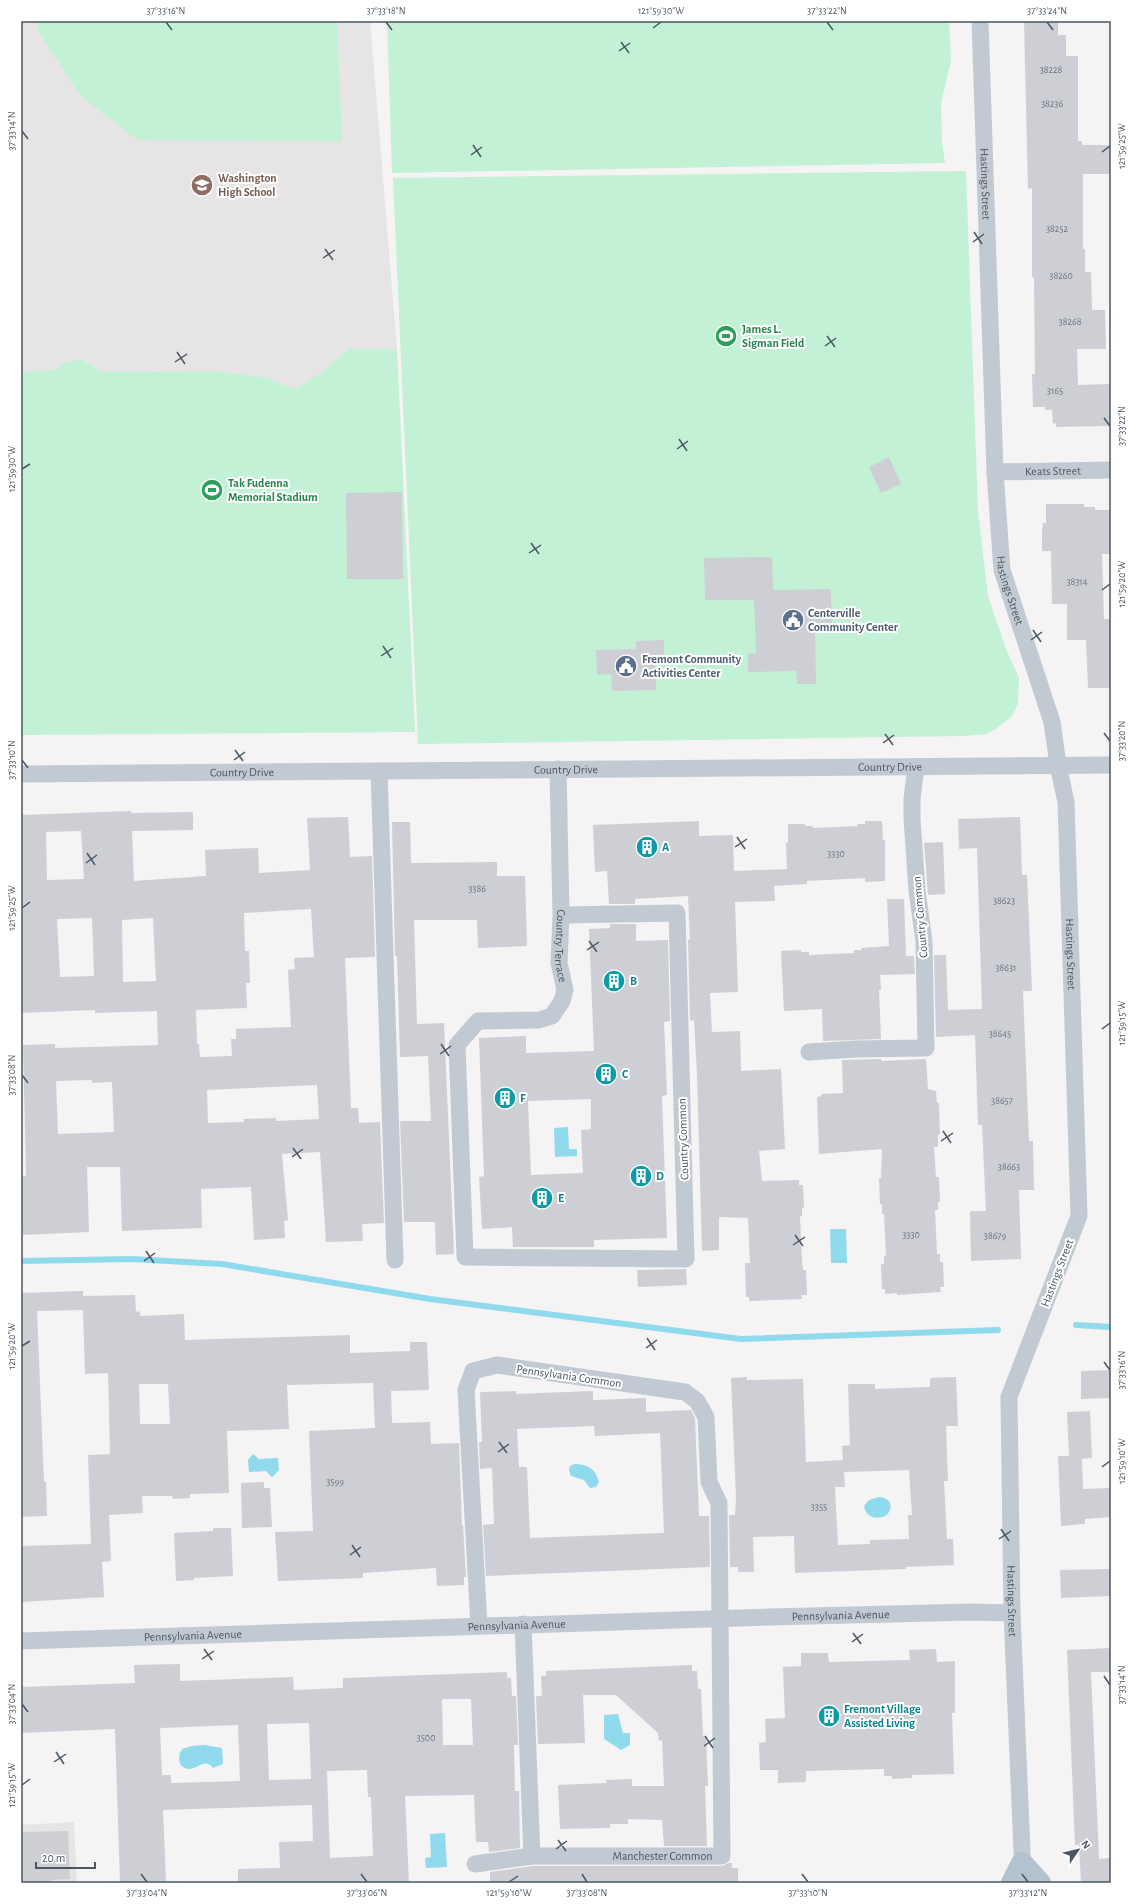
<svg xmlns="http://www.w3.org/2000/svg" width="1132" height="1904" font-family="'Alegreya Sans',sans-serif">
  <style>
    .education { fill: #e6e4e5 }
    .green { fill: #c3f1d5 }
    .water { fill: #90daee }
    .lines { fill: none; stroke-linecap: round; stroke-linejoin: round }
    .stream { stroke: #90daee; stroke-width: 6 }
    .building { fill: #cdcfd5; fill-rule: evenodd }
    .minor { stroke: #c1cad2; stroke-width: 17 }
    .primary { stroke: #b3c2d1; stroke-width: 22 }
    .ticks { fill: none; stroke: #4a5661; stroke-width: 1.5 }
    .labels { text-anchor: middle; stroke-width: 4; stroke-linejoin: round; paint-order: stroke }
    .number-label { font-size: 10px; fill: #6b747e }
    .education-label { font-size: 12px; font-weight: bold; fill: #785e54; stroke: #fff; text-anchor: start }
    .street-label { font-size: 12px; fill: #4a5661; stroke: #fff }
    .leisure-label { font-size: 12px; font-weight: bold; fill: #27864d; stroke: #fff; text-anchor: start }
    .service-label { font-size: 12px; font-weight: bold; fill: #4e5e75; stroke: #fff; text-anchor: start }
    .culture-label { font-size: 12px; font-weight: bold; fill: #0d838f; stroke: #fff; text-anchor: start }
    .neatline { fill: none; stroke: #4a5661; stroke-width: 1.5 }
    .ticks-label { font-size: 10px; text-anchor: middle; fill: #4a5661 }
  </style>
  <rect width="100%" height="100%" fill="#f5f3f3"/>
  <g class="education">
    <path d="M21 21H370L397 349H348L322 372 295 389 264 377 216 371 102 372 82 359 66 362 55 370 21 372Z"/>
    <path d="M74 1822 77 1883H21V1825Z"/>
  </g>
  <g class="green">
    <path d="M36 21H337L342 141 137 140 80 95 37 29Z"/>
    <path d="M387 21H949L951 60 941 104 942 143 945 163 392 173Z"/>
    <path d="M966 171 978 511 988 596 1006 649 1019 678 1018 704 1012 716 996 729 985 734 964 736 418 744 393 178Z"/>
    <path d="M348 349H397L415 732 21 735V372L54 370 66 362 82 359 102 372 216 371 264 377 295 389 322 372Z"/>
  </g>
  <g class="water">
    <path d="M568 1127 569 1149H577V1156L555 1157 554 1128Z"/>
    <path d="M830 1229H846L847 1263H831Z"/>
    <path d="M253 1454 259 1459 278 1458 279 1470 272 1477 266 1471 249 1472 248 1460Z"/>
    <path d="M575 1464C589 1465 595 1468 599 1482L596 1487 590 1488 584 1480 571 1476 569 1470 570 1466Z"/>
    <path d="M879 1497C891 1497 895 1509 885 1516 875 1520 866 1517 864 1506L869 1500Z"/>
    <path d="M618 1714 623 1733H630V1745L621 1750 604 1739V1715Z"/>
    <path d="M204 1745 222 1748 223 1764 213 1768C205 1758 199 1768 190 1769 178 1769 177 1757 182 1749L192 1746Z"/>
    <path d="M445 1833 447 1867 426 1868 425 1858 431 1857 430 1834Z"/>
  </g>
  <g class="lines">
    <g class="stream">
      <path d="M21 1261 131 1259 222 1264 430 1299 741 1339 998 1330"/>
      <path d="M1076 1325 1111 1327"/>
    </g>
  </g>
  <g class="building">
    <path d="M1024 21H1058V35H1066V56H1078V141H1082V145H1111V174H1083V249H1085V272H1091L1092 310H1105L1106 349H1077L1078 385 1111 384V426L1056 427V423L1053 424 1052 410H1045V407H1033L1032 374H1035L1034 277 1032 278V188L1028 189Z"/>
    <path d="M889 457 901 484 881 493 869 467Z"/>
    <path d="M402 492 403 579H347L346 493Z"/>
    <path d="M1046 504H1084V507H1095V510H1111V554H1102L1104 619H1111V688H1088L1086 640H1067V604H1052L1051 551H1042V531L1043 523H1046Z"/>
    <path d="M772 557 773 590 831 589 832 625H815L816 684H797L796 671 748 672V653H756L754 600H705L704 558Z"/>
    <path d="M664 640V656L655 657 656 690 612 691 611 674 597 675 596 650 636 649V641Z"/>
    <path d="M131 811V813L193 812V830L132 831 134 881 206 876 205 850 258 848 259 873 310 870 307 818 348 817 350 857 372 856 375 957 345 958 351 1108H358L359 1123 380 1122 384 1223 362 1224 363 1241 326 1242 320 1152 282 1154 288 1220 284 1221 285 1238 254 1240 251 1187 201 1189 202 1228 122 1231 120 1167H87L89 1232 23 1235 21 1176H26L23 1045 55 1044V1048L158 1045 157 1011 95 1013V1010L21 1013V815ZM81 831 84 879 47 880 46 832ZM311 909 314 957 294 958 295 969 288 970 291 1027 236 1029V1039H231L232 1056 200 1057 199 1044H197L196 1010 247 1008 246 983H250L249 951H245L244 913ZM92 918 94 976 60 977 57 919ZM153 918 156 981 123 982 122 920ZM92 1080V1083L112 1082 114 1132 58 1134 56 1081ZM317 1085 319 1119 276 1121V1118L243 1119 244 1122 208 1123 207 1090Z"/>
    <path d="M1020 817 1022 875H1027L1032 991H1023L1029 1141H1033L1034 1190H1019L1021 1259 971 1261 970 1211H986L982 1125H978L975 1035 936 1037 934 955H946L948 1010 982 1009 977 848 959 849 958 819Z"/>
    <path d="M699 821V836L733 835 734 871 787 869 786 843H788V824H805V826H813L812 828 858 826 857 824H865V821H882L883 840H885V881L865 882V878L807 881V884L774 886 775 901 735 902 738 992 710 993 712 1032 740 1031 741 1071 781 1069 785 1149 759 1151 762 1181 799 1180V1185H803L804 1208H802V1216H800L802 1261 803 1270H806L807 1295H801L802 1299 749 1301V1297H746L745 1263H750L748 1218 719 1217V1250L702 1251 697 1074 694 1020 690 1021 688 940 690 939 688 896 635 899V904H609L607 871 595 872 593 825Z"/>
    <path d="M392 822H410L411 863 497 862V876H525L527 946 478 948 477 920H414L417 1024 444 1023 454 1254 436 1255 435 1222H404L400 1121H431L428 1056 400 1057 397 956H395Z"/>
    <path d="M943 842 945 894 928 895 924 843Z"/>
    <path d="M887 899H904L906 956H914L915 974 880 975 881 990H879L881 1039 823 1041 822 1009 784 1011 781 951 801 950V952H809V955L854 953V950H862L861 948 889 946Z"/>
    <path d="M610 924H636V941L668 940 670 1021 664 1022 667 1095 662 1096 667 1238 594 1240V1247H513L512 1227 482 1229 479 1177 484 1176 479 1038 526 1036V1053L594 1051 589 929 610 928ZM591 1099V1129L581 1130 583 1173 531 1175 528 1101Z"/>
    <path d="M881 1059 882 1061 926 1059 928 1089 936 1091 937 1103H939L940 1134 938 1135V1147H934L936 1177H939L940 1202H938V1210H935L937 1254H940V1262H943L944 1287H940L941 1292 897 1295V1293L885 1294V1289H882L881 1264H884V1256H886L884 1214H882V1204H880L879 1179 881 1178 882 1149 819 1154 817 1097 822 1096 821 1094 843 1093 842 1060Z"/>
    <path d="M686 1269 687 1285 638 1287 637 1270Z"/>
    <path d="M83 1291V1296L135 1295 136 1312 140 1311V1316L184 1314 185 1340 350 1335V1353L410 1351V1342H427L429 1390 391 1391 392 1423 430 1422 431 1444 459 1443 462 1526 463 1525 466 1577H464V1585L437 1586 436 1568 363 1573V1578L278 1581 275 1532 313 1531 309 1431 375 1428 373 1383 287 1385 289 1429 227 1431 229 1493 190 1494V1498L173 1499 172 1496H142L143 1513 109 1515 111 1561 102 1562 104 1597 22 1602 21 1546 91 1544 88 1455 110 1454 108 1373 85 1374 83 1310 37 1311 44 1482H46L47 1516 21 1517V1293ZM139 1384H168L170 1424H140Z"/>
    <path d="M1111 1370V1398L1081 1399V1371Z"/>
    <path d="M747 1377V1380L803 1379 806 1462 843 1460 842 1446 850 1445 848 1384H875V1389L930 1387V1378L956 1377 958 1426H946L948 1481H944L947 1539H953L954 1565 906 1567V1569L795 1573 794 1536 753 1537 754 1572H738V1567H730L729 1515H735L736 1499 731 1378ZM909 1470 912 1515H908L909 1539 870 1540V1544L838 1545 835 1487H845L844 1472Z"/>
    <path d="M516 1391V1394L593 1391V1400L646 1398V1412L691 1410 695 1418 699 1516H709L710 1567 486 1576 483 1525 494 1524 492 1468 480 1469 479 1442H482L480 1392ZM594 1426 595 1436 660 1433 664 1533 530 1538 527 1467H519L517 1429Z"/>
    <path d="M1090 1411 1092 1458 1082 1459 1083 1489 1111 1488V1517L1085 1519V1524L1061 1526 1058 1456H1069L1067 1412Z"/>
    <path d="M264 1482V1488H270L272 1527 242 1528 241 1483Z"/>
    <path d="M213 1528H231L233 1576 194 1578V1580L176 1581 174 1533 213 1531Z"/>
    <path d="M1111 1569V1596L1061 1598 1060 1570Z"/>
    <path d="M1111 1648V1672H1091L1099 1859 1111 1858V1882L1081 1883 1079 1845H1075L1067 1650Z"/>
    <path d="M936 1649 937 1662 955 1661V1713H952L954 1774 912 1775V1778L892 1779V1776H884V1769L806 1771V1782L778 1783V1770H760L759 1743 766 1742 765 1719 785 1718 783 1667 801 1666V1653H828L829 1662 910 1660 909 1650Z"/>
    <path d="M180 1664V1681L293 1677 294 1690 343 1688V1678L507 1672V1678H511L512 1696H516L518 1745H514L515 1791H519L520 1848 489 1852 488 1842H476L474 1795 405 1796 409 1883H238V1869L280 1868 279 1842 313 1841 312 1805 163 1810 166 1881 120 1882 115 1729 21 1733V1687L135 1683 134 1665ZM442 1699H471L473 1745H443ZM309 1723 311 1779 269 1780 267 1724ZM238 1725 240 1781 171 1783V1775H162L160 1728ZM367 1770 368 1797H371L373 1856 330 1858 327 1771Z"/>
    <path d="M692 1665V1671H697L698 1689H701L703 1736H706L708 1786H705L707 1846H664L662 1820 628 1819V1824H610V1828L560 1829 558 1785 607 1783 606 1780 632 1779V1786H664L662 1740 659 1741 658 1733 616 1695H583L585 1743 538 1744 536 1696H542L541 1676H546V1671Z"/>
    <path d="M68 1831 70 1879 51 1880 52 1883H21V1832Z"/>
    <path d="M729 1863H732V1868H738V1883H490V1872L533 1866H722Z"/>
  </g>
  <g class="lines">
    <g class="minor">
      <path id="s1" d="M980 21 995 472 1002 570 1052 722 1058 765 1066 802 1079 1216 1009 1397 1012 1613 1023 1875"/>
      <path id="s2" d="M995 472 1111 470"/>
      <path id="s3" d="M558 769 561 915 559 963 565 990 562 1001 552 1016 539 1020 478 1021 457 1045 465 1257 686 1259 677 913 561 915"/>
      <path d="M379 771 395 1260"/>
      <path id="s4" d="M21 774 1111 765"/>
      <path d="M809 1052 856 1049 926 1048 924 942 917 890 912 819V799L916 767"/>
      <path d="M523 1624 532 1856"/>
      <path id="s5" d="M21 1641 770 1617 971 1612 1012 1613"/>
      <path id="s6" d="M475 1864 532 1856H722L719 1503 709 1482 706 1417 697 1401 685 1392 497 1365 473 1371 466 1390 479 1626"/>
    </g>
    <path class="primary" d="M1012 1883 1022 1863 1040 1883"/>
  </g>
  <path class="ticks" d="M166 22 172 30M386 22 392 30M827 22 833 30M1047 22 1053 30M653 28 661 22M621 42 629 53M619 51 630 43M22 131 28 139M473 145 481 157M1102 152 1110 146M471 155 482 147M974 232 982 244M973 242 984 234M325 249 333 260M323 258 335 250M827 336 835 347M825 346 836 338M177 352 185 364M175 362 187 354M1104 418 1110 426M679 439 687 451M677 449 688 441M22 469 30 464M531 543 539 554M529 553 541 545M1102 590 1110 584M1033 630 1041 642M1031 640 1042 632M383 646 391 658M381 656 393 648M1104 733 1110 741M885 734 893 745M883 743 894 735M235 750 243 761M22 760 28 768M234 760 245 752M737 837 745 849M735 847 747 839M87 853 95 865M86 863 97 855M22 908 30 902M589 941 597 952M587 950 599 942M1102 1029 1110 1023M441 1044 449 1056M440 1054 451 1046M22 1075 28 1083M943 1131 951 1143M941 1141 953 1133M293 1148 301 1159M292 1157 303 1149M795 1235 803 1246M793 1245 805 1237M146 1251 154 1263M144 1261 155 1253M647 1338 655 1350M22 1346 30 1341M646 1348 657 1340M1104 1362 1110 1370M499 1442 507 1453M498 1452 509 1444M1102 1467 1110 1461M1001 1529 1009 1541M999 1539 1011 1531M352 1545 360 1557M350 1555 361 1547M853 1633 861 1644M852 1642 863 1634M204 1649 212 1660M202 1659 214 1651M1104 1676 1110 1685M22 1704 28 1712M705 1736 713 1748M704 1746 715 1738M56 1752 64 1764M54 1762 66 1754M22 1785 30 1779M558 1840 566 1851M556 1849 567 1841M141 1874 147 1882M361 1874 367 1882M582 1874 587 1882M802 1874 808 1882M1022 1874 1028 1882M509 1882 518 1876"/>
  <defs>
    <g id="school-disc" transform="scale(1.15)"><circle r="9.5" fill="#8d6e63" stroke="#fff"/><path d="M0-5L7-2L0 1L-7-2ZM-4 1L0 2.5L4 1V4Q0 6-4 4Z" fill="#fff"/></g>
    <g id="stadium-disc" transform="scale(1.15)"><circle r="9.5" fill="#2e9e5b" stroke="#fff"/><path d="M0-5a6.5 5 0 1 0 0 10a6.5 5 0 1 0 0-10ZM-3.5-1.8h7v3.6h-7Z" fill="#fff"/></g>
    <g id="civic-disc" transform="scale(1.15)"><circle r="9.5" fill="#5c6f8a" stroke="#fff"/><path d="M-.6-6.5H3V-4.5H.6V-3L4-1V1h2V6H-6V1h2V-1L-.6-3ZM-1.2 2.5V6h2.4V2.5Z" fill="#fff"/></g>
    <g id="building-disc" transform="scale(1.15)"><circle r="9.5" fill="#0f9aa8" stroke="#fff"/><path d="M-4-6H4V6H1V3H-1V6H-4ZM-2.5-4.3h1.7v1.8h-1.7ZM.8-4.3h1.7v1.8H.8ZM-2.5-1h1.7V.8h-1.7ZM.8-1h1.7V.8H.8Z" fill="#fff"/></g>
  </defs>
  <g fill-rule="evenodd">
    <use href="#school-disc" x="202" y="185"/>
    <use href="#stadium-disc" x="726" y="336"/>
    <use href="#stadium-disc" x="212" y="490"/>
    <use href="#civic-disc" x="793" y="620"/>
    <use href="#civic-disc" x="626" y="666"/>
    <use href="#building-disc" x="647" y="847"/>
    <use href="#building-disc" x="614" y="981"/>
    <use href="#building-disc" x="606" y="1074"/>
    <use href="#building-disc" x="505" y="1098"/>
    <use href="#building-disc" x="641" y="1176"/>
    <use href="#building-disc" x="542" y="1198"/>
    <use href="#building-disc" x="829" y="1716"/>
  </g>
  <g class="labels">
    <g class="number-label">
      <text x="1051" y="73">38228</text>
      <text x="1052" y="107">38236</text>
      <text x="1057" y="232">38252</text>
      <text x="1061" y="279">38260</text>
      <text x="1070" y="325">38268</text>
      <text x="1055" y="394">3165</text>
      <text x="1077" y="585">38314</text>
      <text x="836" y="857">3330</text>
      <text x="477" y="892">3386</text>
      <text x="1004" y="904">38623</text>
      <text x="1006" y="971">38631</text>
      <text x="1000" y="1037">38645</text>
      <text x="1002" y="1104">38657</text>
      <text x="1009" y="1170">38663</text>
      <text x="911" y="1238">3330</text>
      <text x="995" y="1239">38679</text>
      <text x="335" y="1485">3599</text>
      <text x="819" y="1510">3355</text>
      <text x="426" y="1741">3500</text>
    </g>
    <g class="education-label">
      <text x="218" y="182">Washington<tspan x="218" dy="14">High School</tspan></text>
    </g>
    <g class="street-label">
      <text dy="4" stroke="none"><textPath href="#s1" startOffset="163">Hastings Street</textPath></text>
      <text dy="4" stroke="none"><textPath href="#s2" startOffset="58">Keats Street</textPath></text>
      <text dy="4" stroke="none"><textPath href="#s1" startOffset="571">Hastings Street</textPath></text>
      <text dy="4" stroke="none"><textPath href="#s4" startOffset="869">Country Drive</textPath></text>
      <text dy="4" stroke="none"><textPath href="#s4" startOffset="545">Country Drive</textPath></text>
      <text dy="4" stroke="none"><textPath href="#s4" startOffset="221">Country Drive</textPath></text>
      <text transform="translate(920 917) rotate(-95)" y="4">Country Common</text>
      <text dy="4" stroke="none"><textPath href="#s3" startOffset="177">Country Terrace</textPath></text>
      <text dy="4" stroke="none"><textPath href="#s1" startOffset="943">Hastings Street</textPath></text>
      <text transform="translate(683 1139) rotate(-92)" y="4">Country Common</text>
      <text transform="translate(1057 1273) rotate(-69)" y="4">Hastings Street</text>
      <text transform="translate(569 1376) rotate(8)" y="4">Pennsylvania Common</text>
      <text dy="4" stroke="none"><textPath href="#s1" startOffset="1603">Hastings Street</textPath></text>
      <text dy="4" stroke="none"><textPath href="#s5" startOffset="820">Pennsylvania Avenue</textPath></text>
      <text dy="4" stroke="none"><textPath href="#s5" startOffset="496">Pennsylvania Avenue</textPath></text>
      <text dy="4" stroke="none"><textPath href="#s5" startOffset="172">Pennsylvania Avenue</textPath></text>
      <text dy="4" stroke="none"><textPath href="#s6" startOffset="188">Manchester Common</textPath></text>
    </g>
    <g class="leisure-label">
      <text x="742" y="333">James L.<tspan x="742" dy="14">Sigman Field</tspan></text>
      <text x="228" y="487">Tak Fudenna<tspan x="228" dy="14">Memorial Stadium</tspan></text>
    </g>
    <g class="service-label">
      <text x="808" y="617">Centerville<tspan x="808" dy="14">Community Center</tspan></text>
      <text x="642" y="663">Fremont Community<tspan x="642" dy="14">Activities Center</tspan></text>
    </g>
    <g class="culture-label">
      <text x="662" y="851">A</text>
      <text x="630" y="985">B</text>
      <text x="622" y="1078">C</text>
      <text x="520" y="1102">F</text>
      <text x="656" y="1180">D</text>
      <text x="558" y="1202">E</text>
      <text x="844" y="1713">Fremont Village<tspan x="844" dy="14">Assisted Living</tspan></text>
    </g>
  </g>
  <rect width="1132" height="1904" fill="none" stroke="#ffffff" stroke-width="44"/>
  <g transform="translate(1078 1850) rotate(55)" stroke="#ffffff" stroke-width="3" paint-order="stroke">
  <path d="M0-3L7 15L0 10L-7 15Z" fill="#4a5661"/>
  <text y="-6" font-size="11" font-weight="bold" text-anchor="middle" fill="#4a5661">N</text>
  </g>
  <path d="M36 1862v6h59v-6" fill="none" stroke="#4a5661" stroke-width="2"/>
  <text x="42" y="1862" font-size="12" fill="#4a5661" stroke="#ffffff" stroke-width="3" paint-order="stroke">20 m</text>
  <rect x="22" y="22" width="1088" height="1860" class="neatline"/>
  <g class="ticks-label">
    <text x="166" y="14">37°33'16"N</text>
    <text x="386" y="14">37°33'18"N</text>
    <text x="661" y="14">121°59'30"W</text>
    <text x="827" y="14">37°33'22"N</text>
    <text x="1047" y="14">37°33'24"N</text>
    <text transform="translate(11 131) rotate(-90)" y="4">37°33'14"N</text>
    <text transform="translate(1121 146) rotate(-90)" y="4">121°59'25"W</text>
    <text transform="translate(1121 426) rotate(-90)" y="4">37°33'22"N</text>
    <text transform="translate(11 469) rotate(-90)" y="4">121°59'30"W</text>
    <text transform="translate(1121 584) rotate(-90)" y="4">121°59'20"W</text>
    <text transform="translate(1121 741) rotate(-90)" y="4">37°33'20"N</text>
    <text transform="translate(11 760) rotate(-90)" y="4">37°33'10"N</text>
    <text transform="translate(11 908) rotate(-90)" y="4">121°59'25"W</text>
    <text transform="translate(1121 1023) rotate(-90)" y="4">121°59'15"W</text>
    <text transform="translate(11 1075) rotate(-90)" y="4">37°33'08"N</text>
    <text transform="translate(11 1346) rotate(-90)" y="4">121°59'20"W</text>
    <text transform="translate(1121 1370) rotate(-90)" y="4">37°33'16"N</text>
    <text transform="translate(1121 1461) rotate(-90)" y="4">121°59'10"W</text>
    <text transform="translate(1121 1685) rotate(-90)" y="4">37°33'14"N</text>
    <text transform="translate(11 1704) rotate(-90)" y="4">37°33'04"N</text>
    <text transform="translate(11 1785) rotate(-90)" y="4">121°59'15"W</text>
    <text x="147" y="1896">37°33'04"N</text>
    <text x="367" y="1896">37°33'06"N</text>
    <text x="509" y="1896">121°59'10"W</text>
    <text x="587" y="1896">37°33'08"N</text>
    <text x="808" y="1896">37°33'10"N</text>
    <text x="1028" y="1896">37°33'12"N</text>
  </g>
</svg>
